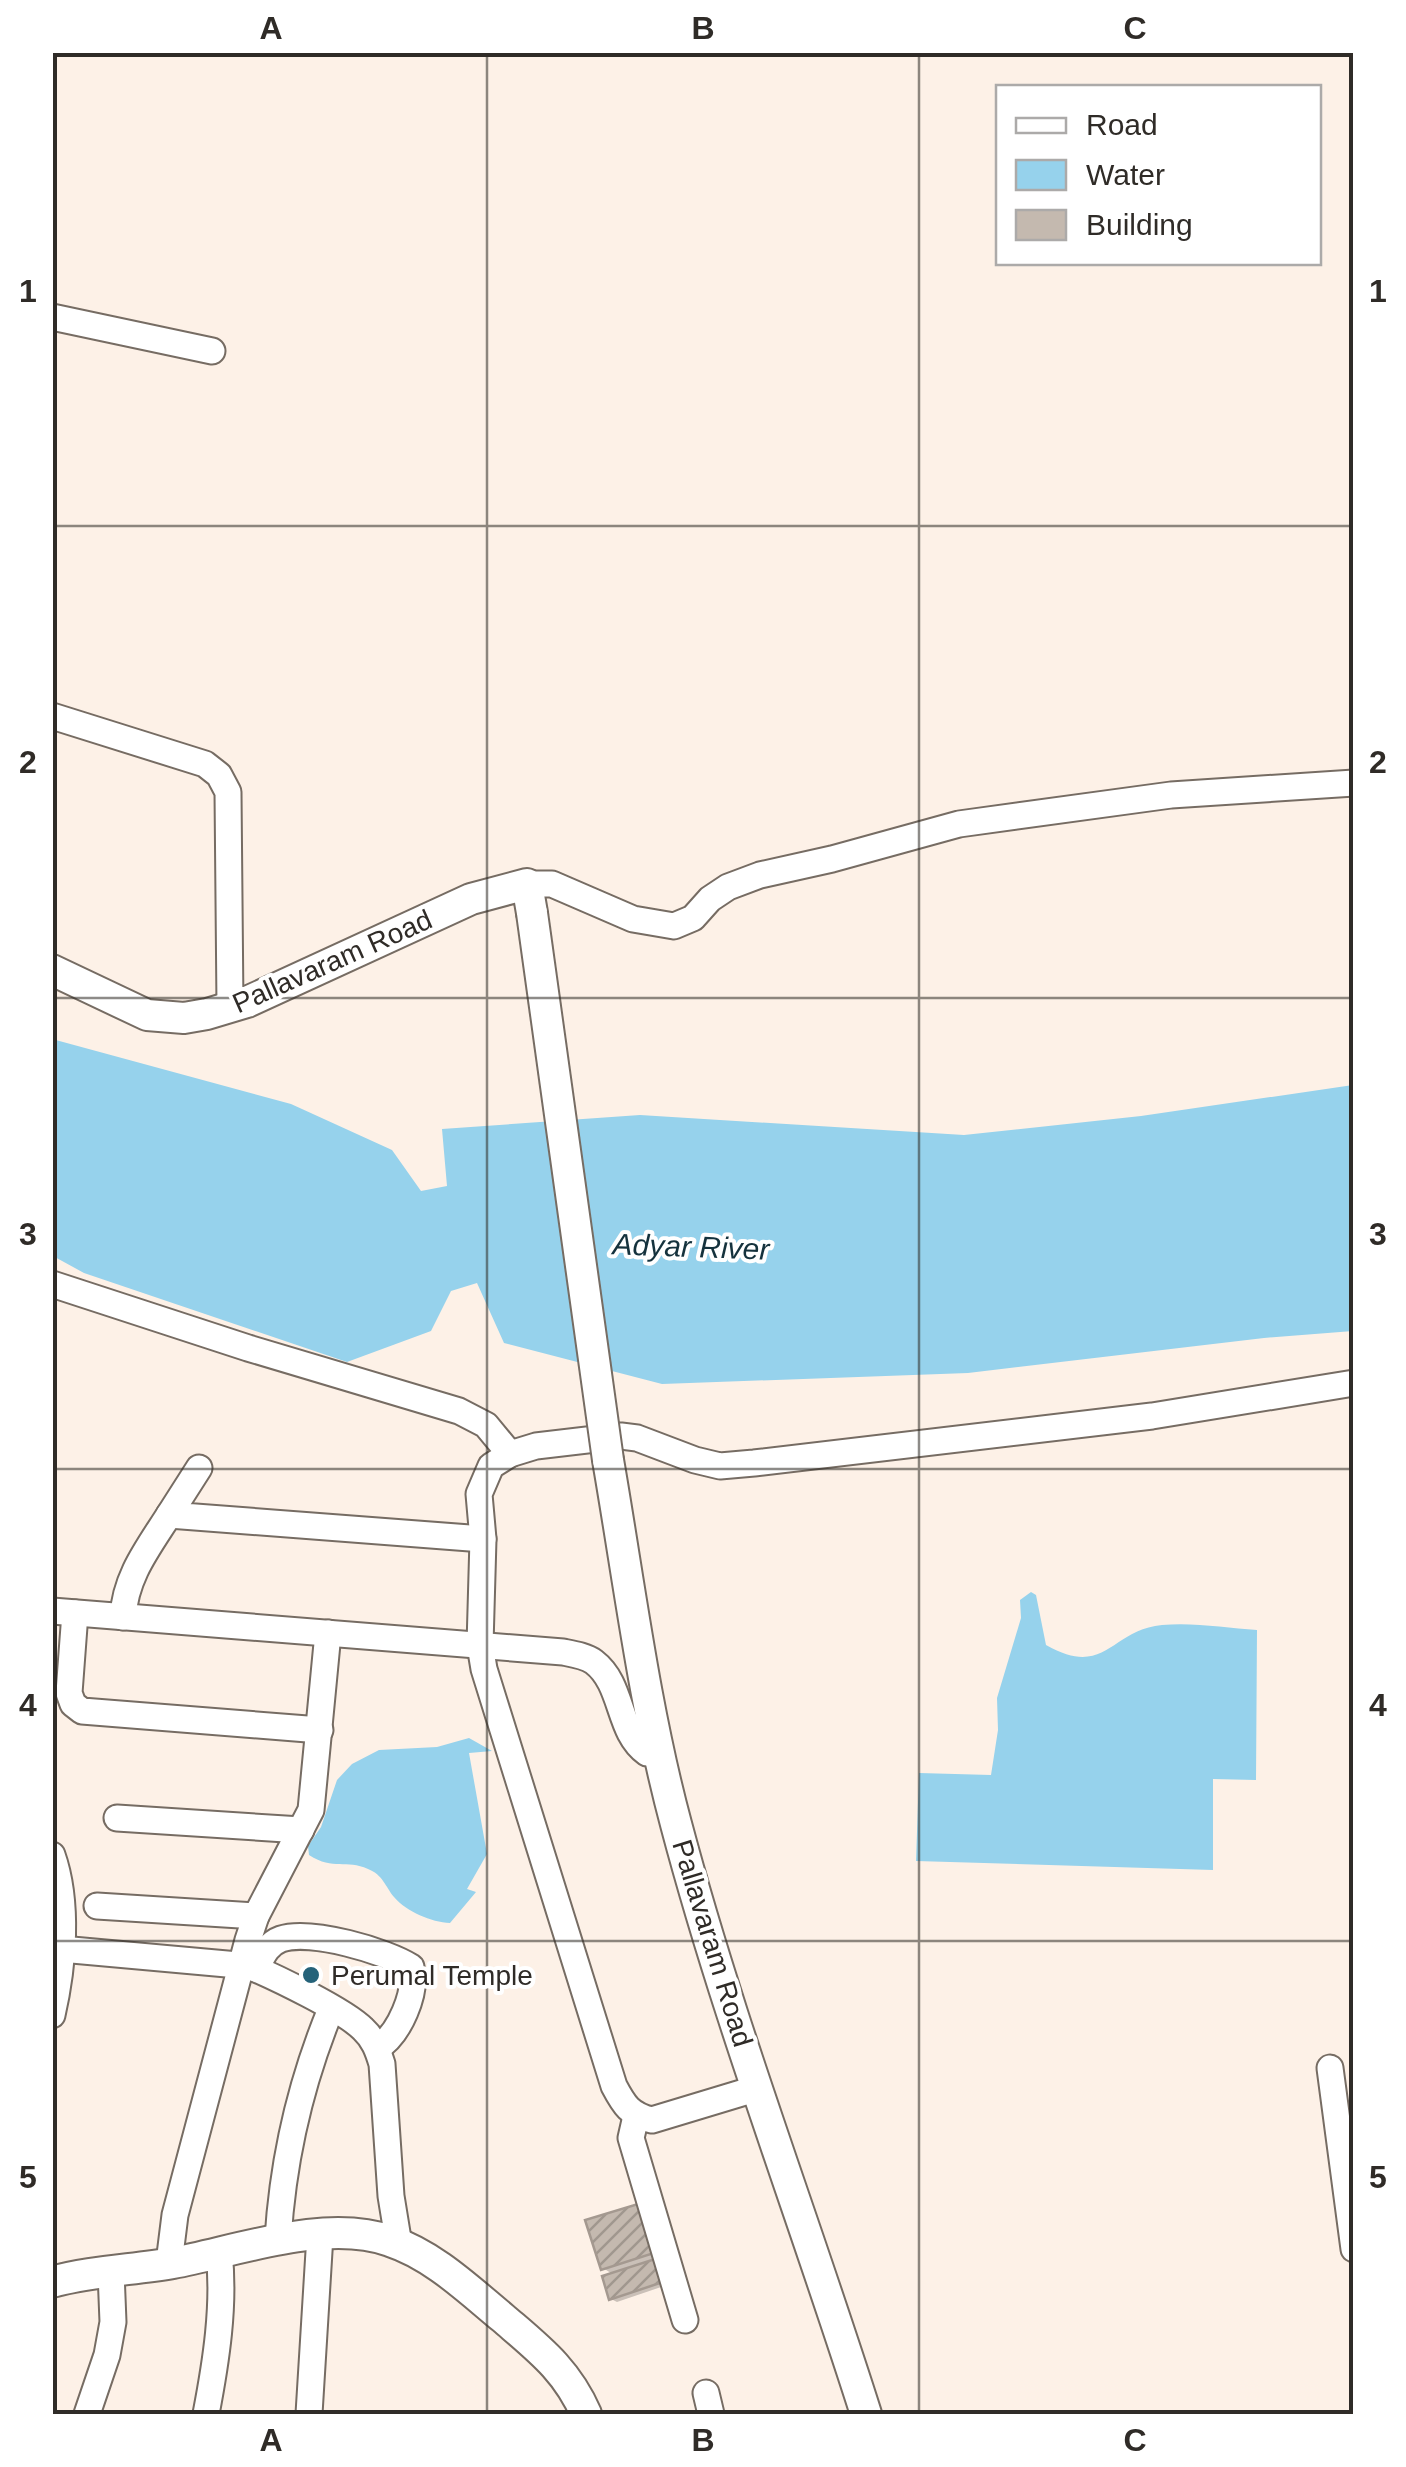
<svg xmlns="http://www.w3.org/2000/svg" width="1406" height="2467" font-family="Arial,sans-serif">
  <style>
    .water { fill: #96d2ec }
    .shadow { fill: #0003 }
    .building { fill: url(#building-hatch); stroke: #a49990; stroke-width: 2.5 }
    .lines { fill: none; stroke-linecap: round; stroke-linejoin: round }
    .minor-casing { stroke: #766c63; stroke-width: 29 }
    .tertiary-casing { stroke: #766c63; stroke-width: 34 }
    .minor { stroke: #fff; stroke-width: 25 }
    .tertiary { stroke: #fff; stroke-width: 30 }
    .tertiary-bridge-casing { stroke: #766c63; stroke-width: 34; stroke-linecap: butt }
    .tertiary-bridge { stroke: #fff; stroke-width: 30 }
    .grid { fill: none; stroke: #2f2b27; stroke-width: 2.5; stroke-opacity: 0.55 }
    .poi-dot { fill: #256279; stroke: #fff; stroke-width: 4 }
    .labels { text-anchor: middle; stroke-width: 8; stroke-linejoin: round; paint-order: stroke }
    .street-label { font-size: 28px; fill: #2f2b27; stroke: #fff }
    .poi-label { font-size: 28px; fill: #2f2b27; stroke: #fff; text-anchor: start }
    .water-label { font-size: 30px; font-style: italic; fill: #15323d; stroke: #fff }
    .neatline { fill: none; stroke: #2f2b27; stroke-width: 4 }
    .grid-label { font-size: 32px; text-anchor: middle; font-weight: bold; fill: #2f2b27 }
  </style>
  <defs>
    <pattern id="building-hatch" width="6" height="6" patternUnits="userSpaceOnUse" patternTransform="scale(2.5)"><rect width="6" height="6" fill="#c4b9af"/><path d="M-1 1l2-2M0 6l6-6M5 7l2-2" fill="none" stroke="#a0978e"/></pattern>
  </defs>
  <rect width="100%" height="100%" fill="#fdf1e7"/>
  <g class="water">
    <path d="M52 1039 291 1104 392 1150 421 1191 447 1186 442 1129 640 1115 964 1135 1141 1116 1353 1085V1331L1264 1338 968 1373 662 1384 504 1343 477 1283 451 1291 431 1331 347 1362 84 1273 53 1256Z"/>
    <path d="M1031 1592 1036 1595 1046 1645C1106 1679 1110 1630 1162 1625 1193 1622 1227 1628 1257 1630L1256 1780 1213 1779V1870L916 1861 919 1773 991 1775 998 1730 997 1698 1021 1618 1020 1600Z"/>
    <path d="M469 1738 492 1751 469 1753 487 1854 467 1889 476 1892 450 1923C431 1922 407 1912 394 1897 385 1886 383 1875 368 1869 346 1859 334 1871 309 1855L308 1846 321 1827 337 1780 352 1764 379 1750 437 1747Z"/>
  </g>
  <path class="shadow" d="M638 2206 667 2285 617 2302 611 2299 614 2275 603 2268Z"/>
  <g class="building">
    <path d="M638 2204 654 2253 601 2270 585 2220Z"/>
    <path d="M655 2259 663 2282 609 2300 602 2276Z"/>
  </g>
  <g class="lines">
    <g class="minor-casing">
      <g id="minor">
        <path d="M52 317 212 351"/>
        <path d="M52 716 205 764 219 775 228 792 230 1007"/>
        <path d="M527 884H552L633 919 674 926 693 918 710 899 728 887 760 875 832 859 959 824 1171 795 1354 783"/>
        <path d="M52 1284 248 1348 459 1411 486 1425 510 1454"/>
        <path d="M199 1468 169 1515 483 1539"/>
        <path d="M52 1611 563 1652C573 1654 586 1656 594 1662 624 1685 617 1732 647 1753L659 1751"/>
        <path d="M75 1613 69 1693 73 1704 82 1711 320 1730"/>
        <path d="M123 1617C125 1577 148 1548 169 1515"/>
        <path d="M117 1818 301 1830"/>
        <path d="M52 1855C69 1903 63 1967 52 2015"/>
        <path d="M97 1906 256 1916"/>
        <path d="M61 1949 249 1966C275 1977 344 2010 363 2029 374 2039 378 2051 382 2064L391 2196 399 2245"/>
        <path d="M256 1969C262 1957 267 1944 281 1939 310 1929 386 1951 411 1967 418 1992 399 2035 377 2048"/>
        <path d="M1330 2068 1354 2249"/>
        <path d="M758 2088 652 2120C630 2115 624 2105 614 2086L484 1669 480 1645 483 1539 479 1494 491 1466 510 1454 536 1446 621 1436 637 1438 695 1460 720 1466 754 1463 1152 1416 1354 1383"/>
        <path d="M636 2116 631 2138 685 2320"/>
        <path d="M278 2239C283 2158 300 2084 331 2009"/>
        <path d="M169 2263 175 2215 248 1940 256 1916 311 1810 328 1633"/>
        <path d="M706 2393 711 2414"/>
        <path d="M87 2414 107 2355 113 2322 111 2272"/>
        <path d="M206 2414C216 2362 225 2305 219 2252"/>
        <path d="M309 2414 320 2235"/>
      </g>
    </g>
    <g class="tertiary-casing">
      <g id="tertiary">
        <path d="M52 970 147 1015 184 1018 207 1014 247 1002 471 899 527 884 532 913"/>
        <path d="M608 1460C629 1581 644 1705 676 1824 729 2024 804 2218 866 2414"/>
        <path d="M52 2282C91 2271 133 2270 173 2263 237 2251 326 2218 390 2241 433 2255 469 2290 503 2318 539 2349 567 2370 586 2414"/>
      </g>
    </g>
    <use href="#minor" class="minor"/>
    <use href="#tertiary" class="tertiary"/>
    <g class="tertiary-bridge-casing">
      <path id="tertiary-bridge" d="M532 913 608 1460"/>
    </g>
    <use href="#tertiary-bridge" class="tertiary-bridge"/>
  </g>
  <path class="grid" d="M487 52V2414M919 52V2414M52 526H1354M52 998H1354M52 1469H1354M52 1941H1354"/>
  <circle class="poi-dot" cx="311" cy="1975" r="10"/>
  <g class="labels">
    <g class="street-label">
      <text transform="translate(332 961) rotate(-24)" y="10">Pallavaram Road</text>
      <text transform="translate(713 1943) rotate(73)" y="10">Pallavaram Road</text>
    </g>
    <g class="poi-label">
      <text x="331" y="1985">Perumal Temple</text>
    </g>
    <g class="water-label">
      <text transform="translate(691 1247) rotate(2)" y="10">Adyar River</text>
    </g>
  </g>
  <rect width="1406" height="2467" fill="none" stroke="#ffffff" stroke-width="110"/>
  <rect x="996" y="85" width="325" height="180" fill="#ffffff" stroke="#acaaa9" stroke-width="2.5"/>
  <rect x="1016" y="118" width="50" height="15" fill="#ffffff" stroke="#acaaa9" stroke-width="2.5"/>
  <text x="1086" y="135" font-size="30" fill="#2f2b27">Road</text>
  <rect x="1016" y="160" width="50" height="30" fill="#96d2ec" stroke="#acaaa9" stroke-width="2.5"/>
  <text x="1086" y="185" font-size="30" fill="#2f2b27">Water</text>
  <rect x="1016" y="210" width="50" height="30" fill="#c4b9af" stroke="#acaaa9" stroke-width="2.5"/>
  <text x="1086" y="235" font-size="30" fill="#2f2b27">Building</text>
  <rect x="55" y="55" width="1296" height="2357" class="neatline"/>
  <g class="grid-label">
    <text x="271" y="39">A</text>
    <text x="703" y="39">B</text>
    <text x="1135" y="39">C</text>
    <text x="28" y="302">1</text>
    <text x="1378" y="302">1</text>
    <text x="28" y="773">2</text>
    <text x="1378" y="773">2</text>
    <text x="28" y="1245">3</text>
    <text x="1378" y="1245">3</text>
    <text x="28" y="1716">4</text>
    <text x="1378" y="1716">4</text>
    <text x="28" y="2188">5</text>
    <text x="1378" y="2188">5</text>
    <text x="271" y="2451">A</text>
    <text x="703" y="2451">B</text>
    <text x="1135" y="2451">C</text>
  </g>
</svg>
